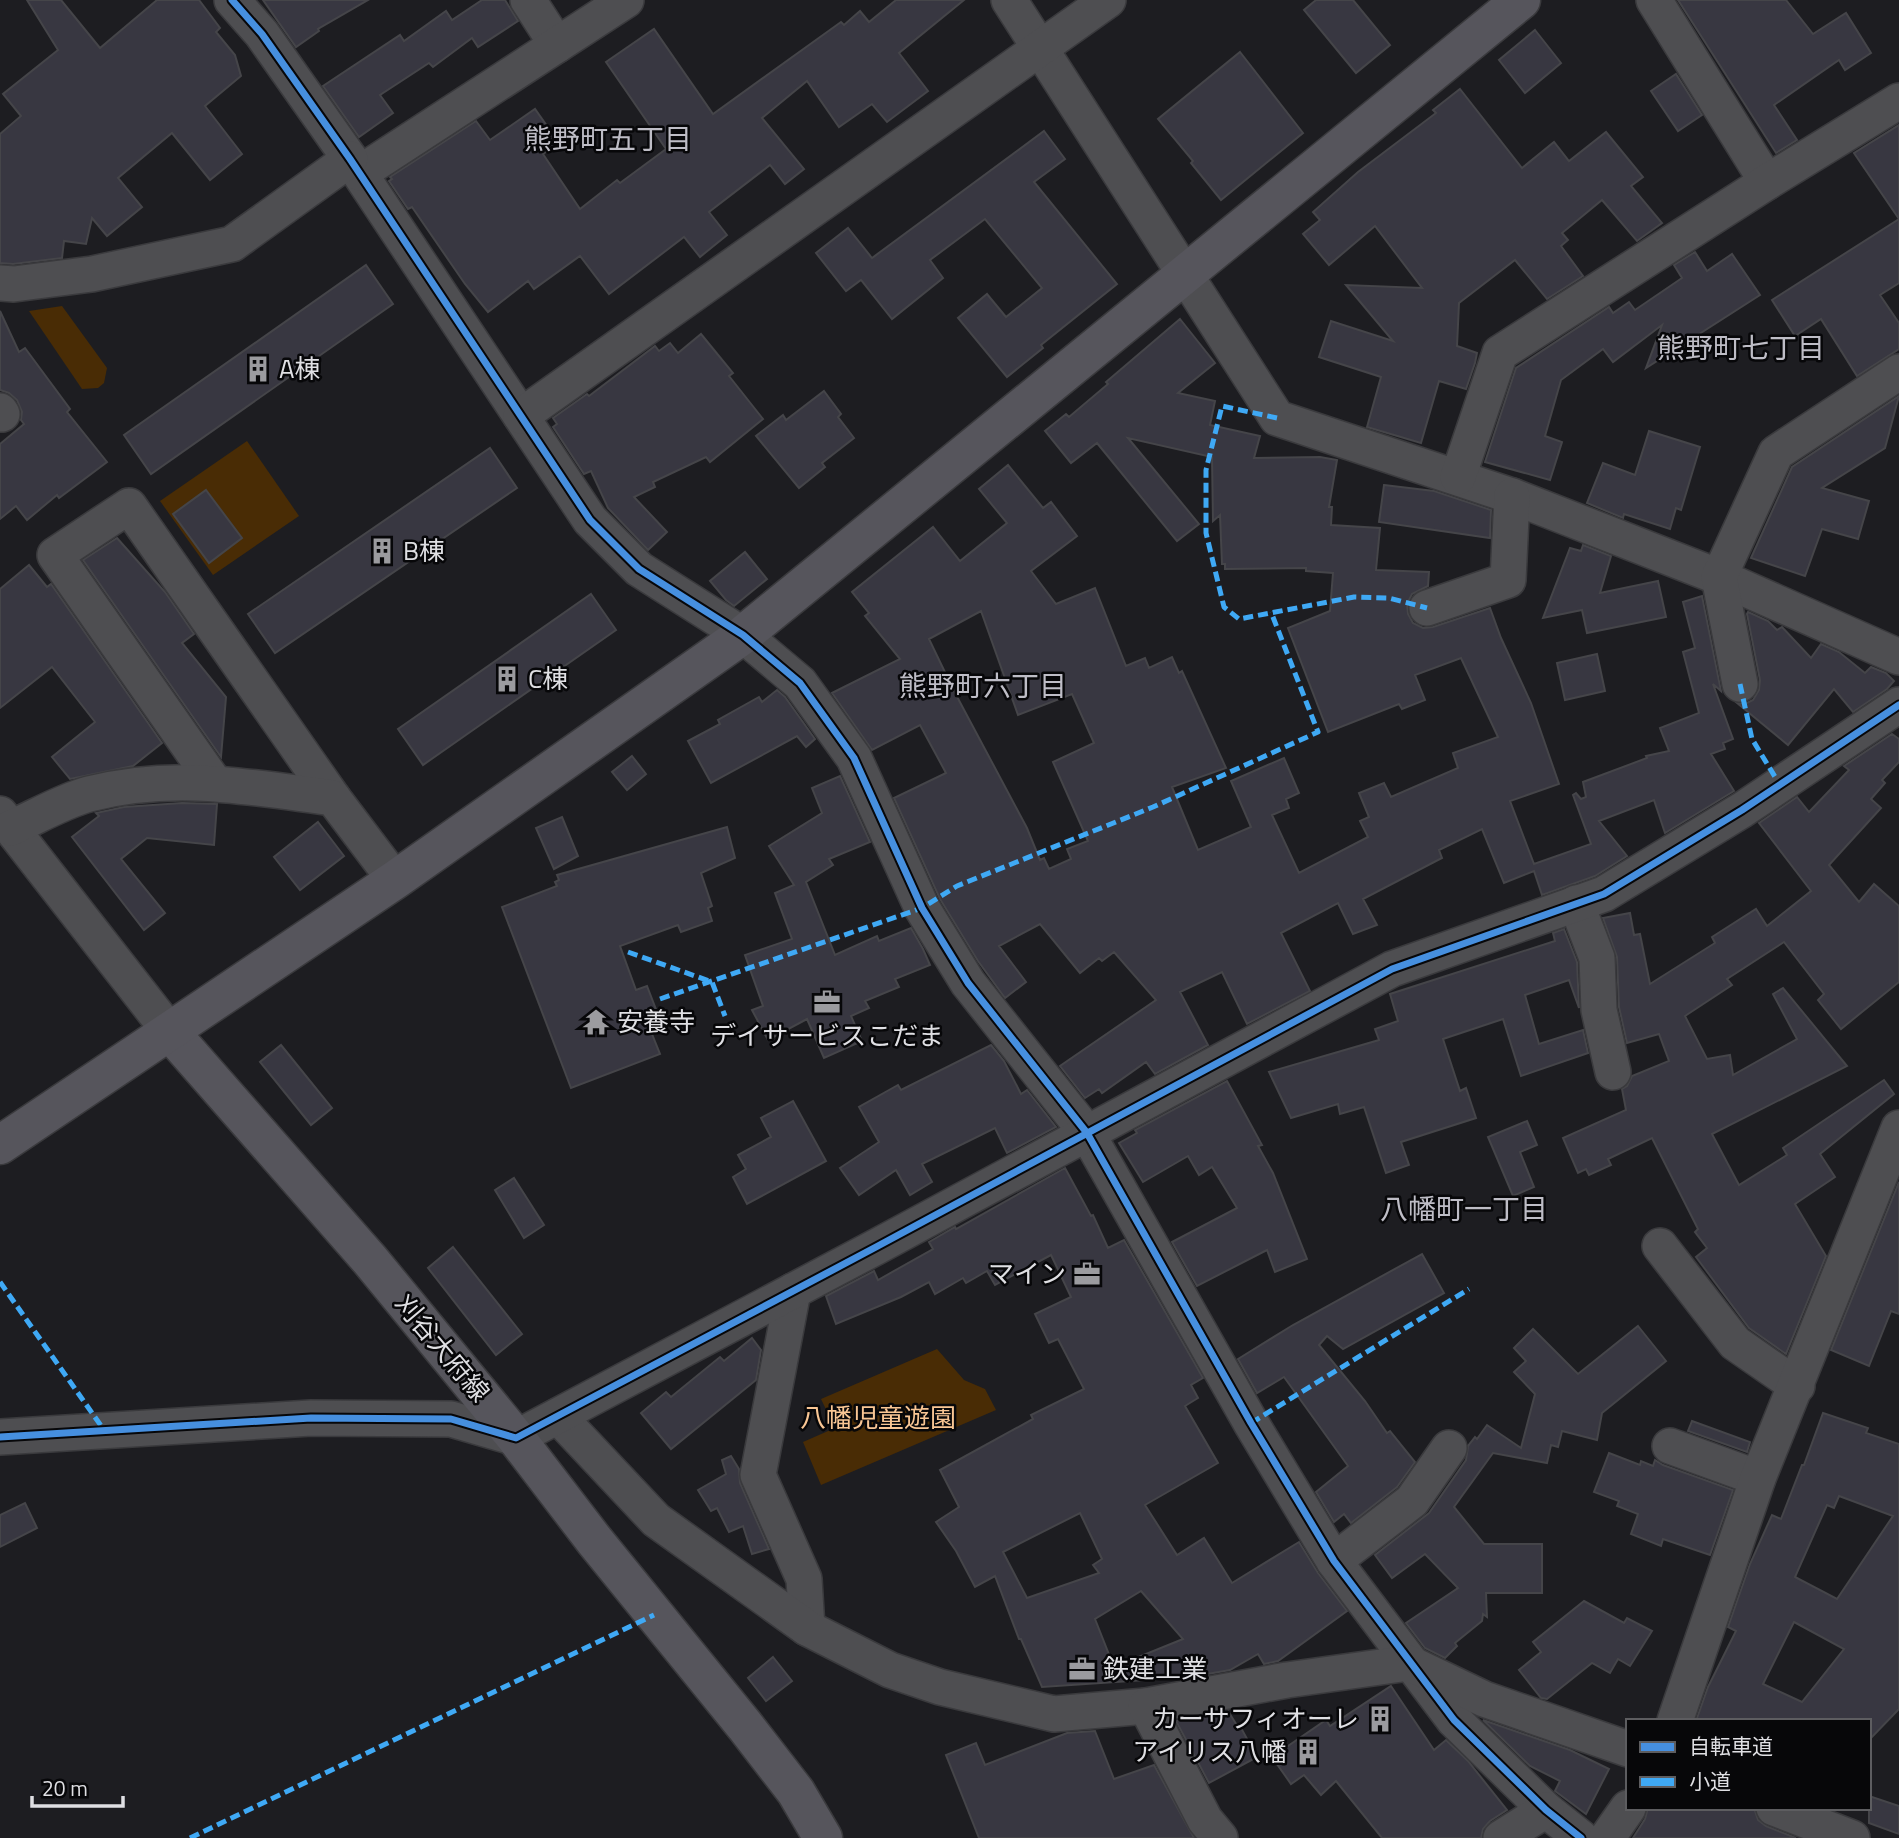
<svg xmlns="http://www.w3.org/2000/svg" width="1899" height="1838" font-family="'Titillium Web','Noto Sans JP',sans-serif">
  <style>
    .green { fill: #492c05 }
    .building { fill: #383741; stroke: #454549; stroke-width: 2; fill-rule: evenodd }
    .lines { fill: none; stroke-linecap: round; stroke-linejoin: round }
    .street-casing { stroke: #3a3a3d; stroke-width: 38 }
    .secondary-casing { stroke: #3a3a3d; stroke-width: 41 }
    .street { stroke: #4e4e51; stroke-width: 35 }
    .secondary { stroke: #56555c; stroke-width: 38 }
    .quiet { stroke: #3fa9f5; stroke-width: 5; stroke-dasharray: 10 5; stroke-linecap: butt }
    .cycleway-casing { stroke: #070709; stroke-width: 11 }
    .cycleway { stroke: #468fdf; stroke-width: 7 }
    .labels { text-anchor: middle; stroke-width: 5; stroke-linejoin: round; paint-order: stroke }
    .poi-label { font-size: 26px; fill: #dfdfe3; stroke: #070709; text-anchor: start }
    .street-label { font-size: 26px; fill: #dfdfe3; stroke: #070709 }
    .park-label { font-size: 26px; fill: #f9c694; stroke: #070709 }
    .neighbourhood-label { font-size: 28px; fill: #bebdc6; stroke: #070709 }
  </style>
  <rect width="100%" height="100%" fill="#1d1d21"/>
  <g class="green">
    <path d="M62 306 107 368 104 383 98 388 82 389 29 311Z"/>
    <path d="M247 441 299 516 213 575 160 501Z"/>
    <path d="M937 1349 964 1380 985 1389 996 1410 821 1485 803 1442 835 1428 821 1399Z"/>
  </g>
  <g class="building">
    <path d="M27 0H61L100 48 157 0H199L220 28 216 32 235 55 241 76 205 106 242 154 210 180 172 133 118 178 142 207 107 236 92 218 86 244 64 241 62 258 13 264 0 263V134L21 116 3 94 58 50Z"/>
    <path d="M263 0H368L318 29 319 31 296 47Z"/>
    <path d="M482 0H505L518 21 478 47 472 38 433 67 429 63 380 95 393 113 359 137 323 86 400 35 404 41 446 11 452 20Z"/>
    <path d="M896 0H964L899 53 928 91 887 122 872 104 839 127 807 81 762 118 804 169 785 184 770 165 709 212 727 235 700 257 684 237 609 294 580 256 534 289 528 281 488 312 465 284 412 207 408 209 389 181 392 179 390 177 476 121 490 140 535 109 559 143 543 154 580 209 617 180 620 183 666 149 606 62 654 29 713 114 841 22 844 25 860 11 869 22Z"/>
    <path d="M1316 0H1353L1390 45 1356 73 1304 10Z"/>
    <path d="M1678 0H1786L1813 34 1846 13 1871 53 1845 70 1839 60 1774 105 1797 140 1776 153Z"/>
    <path d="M1535 30 1561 63 1525 93 1499 60Z"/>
    <path d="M1240 52 1303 133 1221 200 1191 163 1193 161 1158 119Z"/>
    <path d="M1676 74 1702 115 1678 131 1651 91Z"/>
    <path d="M1460 89 1522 168 1554 142 1569 161 1606 132 1643 177 1631 186 1662 223 1637 241 1602 200 1562 233 1568 240 1561 246 1583 276 1547 299 1515 260 1459 303 1457 346 1477 353 1475 363 1466 389 1439 381 1421 443 1367 427 1381 377 1319 357 1331 321 1393 341 1346 285 1422 288 1375 226 1329 265 1303 234 1320 220 1313 212 1358 172 1436 113 1433 110Z"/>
    <path d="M1899 125V283L1880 295 1899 323V349L1857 376 1821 319 1795 336 1772 300 1899 219 1854 153Z"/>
    <path d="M1044 131 1065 159 1034 182 1117 284 1041 345 1043 348 1007 377 958 318 987 294 1006 317 1042 288 985 219 930 260 943 278 892 319 861 280 846 291 816 253 848 228 872 258Z"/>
    <path d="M1695 252 1707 271 1732 254 1760 295 1646 368 1662 325 1613 362 1603 349 1561 380 1545 436 1562 442 1550 480 1485 462 1516 368 1609 307 1613 313 1629 302 1635 310 1682 278 1674 265Z"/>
    <path d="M366 265 393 304 151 474 124 435Z"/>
    <path d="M0 311 19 352 25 348 70 409 67 412 107 462 59 498 57 495 27 520 16 506 0 519V444L24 424 21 420 22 412 17 400 9 393 0 390Z"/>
    <path d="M1180 319 1215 363 1178 393 1215 401 1210 425 1260 436 1254 458 1320 457 1337 460 1329 507H1332L1331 525 1380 528 1376 570 1429 572 1428 586 1412 594 1407 604 1408 614 1413 623 1423 628 1433 627 1490 608 1501 638 1531 703 1559 784 1510 801 1534 864 1591 844 1573 795 1576 793 1581 799 1586 797 1583 782 1647 758 1646 756 1669 751 1660 728 1699 713 1683 652 1695 648 1683 602 1702 596 1721 691 1713 684 1733 739 1723 743 1725 749 1711 754 1734 791 1665 833 1654 800 1599 821 1627 856 1595 876 1542 895 1534 871 1504 883 1482 829 1439 850 1442 858 1363 899 1377 925 1353 934 1338 903 1281 933 1310 991 1247 1024 1222 972 1180 992 1208 1045 1155 1074 1146 1062 1102 1093 1099 1089 1085 1098 1060 1066 1156 1000 1114 952 1102 961 1099 958 1080 973 1040 924 999 946 1026 982 1005 998 978 961 940 899 894 798 946 773 920 725 872 750 832 693 900 659 865 616 869 613 852 592 933 527 960 561 1007 523 979 489 1008 465 1043 508 1051 502 1077 536 1031 571 1056 604 1095 588 1126 666 1145 658 1149 668 1172 657 1179 673 1182 671 1226 768 1172 787 1198 850 1251 827 1231 781 1284 758 1299 793 1286 799 1289 808 1272 815 1299 873 1368 837 1360 821 1369 817 1359 793 1384 783 1391 797 1458 768 1453 753 1498 737 1461 658 1415 675 1425 700 1402 709 1399 704 1328 732 1288 628 1330 611 1333 573 1306 571V568L1225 569V564H1222L1220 515 1213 521 1212 457 1128 438 1199 524 1177 541 1097 443 1071 463 1045 431 1066 414 1069 417 1108 384 1106 382ZM981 611 1018 715 1072 694 1094 743 1053 762 1088 841 1067 849 1071 859 1049 869 1044 858 1040 860 1027 828 954 691 929 639Z"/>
    <path d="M701 334 733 373 729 376 763 419 710 462 706 457 653 482 655 487 634 497 667 532 648 550 608 508 591 471 584 474 553 427 557 424 553 418 587 394 589 396 655 346 659 351 670 343 678 353Z"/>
    <path d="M824 391 841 414 838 417 854 438 822 463 825 467 799 488 756 436 783 415 786 420Z"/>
    <path d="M1899 396 1885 448 1822 488 1869 501 1858 539 1822 529 1805 576 1751 558 1792 467Z"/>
    <path d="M1649 431 1700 447 1681 510 1676 508 1670 529 1624 514 1623 518 1587 503 1603 463 1635 475Z"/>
    <path d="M490 448 517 488 275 653 248 614Z"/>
    <path d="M1384 485 1434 491 1491 510 1490 538 1379 522Z"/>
    <path d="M206 490 242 538 209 563 173 514Z"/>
    <path d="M117 538 165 592 194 634 182 643 226 697 221 757 83 560Z"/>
    <path d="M1583 545 1611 556 1600 593 1658 581 1666 617 1587 633 1582 610 1543 618 1570 548 1581 551Z"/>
    <path d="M745 552 767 579 734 606 726 600 710 581Z"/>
    <path d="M29 565 47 587 51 584 162 743 133 766 70 779 52 757 95 722 52 667 0 708V589Z"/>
    <path d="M591 594 616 630 423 765 398 729Z"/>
    <path d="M1748 612 1768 621 1777 630 1782 627 1811 658 1821 644 1839 652 1865 673 1871 667 1886 673 1894 681 1887 689 1853 712 1834 689 1788 745 1737 703 1745 704 1753 700 1759 690 1760 680 1747 614Z"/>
    <path d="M1597 654 1605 691 1565 700 1557 663Z"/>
    <path d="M777 690 785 697 815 739 806 747 797 736 711 783 688 741 720 724 718 720 759 697 762 702Z"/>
    <path d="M1892 734 1899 739V762L1882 780 1885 783 1871 799 1881 808 1829 865 1859 902 1874 884 1899 906V982L1841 1029 1818 1000 1824 994 1784 942 1727 979 1732 985 1685 1016 1707 1059 1730 1055 1733 1075 1797 1039 1773 994 1783 988 1847 1066 1712 1134 1739 1185 1787 1155 1783 1148 1884 1080 1894 1094 1820 1154 1835 1177 1795 1204 1826 1256 1786 1354 1749 1328 1696 1257 1707 1248 1695 1232 1698 1229 1652 1138 1608 1159 1611 1165 1589 1175 1586 1169 1578 1173 1563 1138 1626 1110 1622 1089 1627 1086 1632 1076 1669 1061 1659 1034 1627 1043 1619 1007 1617 957 1603 918 1630 913 1634 935 1640 934 1650 984 1715 943 1712 937 1756 909 1767 926 1811 891 1759 823 1797 797 1809 812 1849 770 1844 766Z"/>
    <path d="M632 756 646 774 627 790 612 772Z"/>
    <path d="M840 776 870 842 829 859 833 865 806 882 835 955 877 936 879 941 911 928 923 949 930 965 895 979 899 987 865 1001 869 1008 851 1016 862 1041 824 1058 807 1019 768 1040 752 1010 763 1006 745 955 792 939 775 893 794 885 769 846 822 813 812 788Z"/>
    <path d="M182 803 217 804 214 845 147 838 121 859 165 913 144 930 72 837 99 816 96 813 124 807Z"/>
    <path d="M562 817 578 856 554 869 536 828Z"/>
    <path d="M318 822 344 856 300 890 274 857Z"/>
    <path d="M727 827 735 858 701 873 712 906 708 908 712 921 681 932 678 925 620 946 636 990 647 986 662 1025 650 1029 660 1054 571 1088 502 907 557 886 555 882 559 880 557 875Z"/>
    <path d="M1564 929 1577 962 1579 1008 1569 980 1525 995 1539 1044 1583 1030 1588 1053 1521 1076 1503 1019 1443 1039 1460 1091 1466 1088 1476 1118 1401 1142 1409 1165 1386 1173 1364 1107 1340 1114 1338 1104 1291 1118 1269 1072 1379 1040 1375 1029 1398 1021 1390 994 1555 941 1553 933Z"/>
    <path d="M281 1045 332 1108 311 1125 260 1062Z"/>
    <path d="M991 1045 1004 1061 1021 1094 1027 1090 1056 1127 1007 1153 995 1128 922 1164 932 1182 910 1195 896 1170 859 1195 840 1168 879 1142 859 1107 898 1085 901 1090Z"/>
    <path d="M1227 1081 1262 1145 1258 1146 1273 1173 1307 1259 1275 1272 1267 1250 1197 1286 1172 1242 1237 1208 1212 1167 1199 1175 1188 1156 1143 1182 1119 1143 1137 1133 1135 1130Z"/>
    <path d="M793 1101 826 1161 747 1204 733 1177 746 1169 738 1155 771 1137 761 1118Z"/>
    <path d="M1527 1121 1537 1145 1520 1152 1534 1187 1513 1196 1488 1137Z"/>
    <path d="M1065 1168 1091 1216 1093 1215 1108 1248 1124 1240 1203 1378 1191 1385 1198 1398 1185 1406 1218 1463 1145 1505 1177 1555 1204 1538 1232 1583 1299 1542 1318 1573 1347 1611 1278 1661 1264 1664 1258 1654 1230 1670 1190 1677 1042 1687 1021 1639H1019L995 1576 975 1587 956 1551 936 1522 959 1507 940 1470 1033 1419 1031 1415 1084 1389 1058 1339 1049 1343 1035 1314 1071 1297 1051 1255 995 1285 987 1271 966 1283 963 1278 935 1294 929 1282 901 1297 836 1324 826 1296 874 1271 878 1280 933 1249 929 1242 955 1227 956 1229ZM1080 1513 1102 1559 1093 1565 1099 1573 1027 1598 1003 1552ZM1141 1591 1183 1639 1114 1667 1095 1619Z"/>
    <path d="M514 1178 544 1225 524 1238 495 1190Z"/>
    <path d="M1899 1182V1314L1891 1311 1869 1366 1831 1350Z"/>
    <path d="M453 1247 522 1334 496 1355 428 1268Z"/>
    <path d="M1422 1254 1444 1293 1343 1349 1327 1336 1319 1345 1365 1401 1387 1433 1390 1431 1415 1462 1397 1487 1351 1523 1344 1514 1334 1522 1316 1492 1348 1466 1284 1377 1257 1393 1238 1359 1293 1325Z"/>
    <path d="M1638 1326 1666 1361 1602 1413 1597 1440 1562 1431 1558 1447 1551 1445 1547 1463 1493 1453 1454 1507 1484 1544H1542V1593H1486L1487 1617 1483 1614 1482 1621 1455 1643 1457 1646 1445 1658 1425 1648 1406 1623 1458 1588 1425 1554 1392 1578 1375 1555 1429 1513 1466 1460 1468 1446 1475 1437 1477 1439 1487 1425 1521 1448 1535 1394 1514 1372 1526 1361 1514 1348 1533 1329 1578 1374Z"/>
    <path d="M752 1338 761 1350 756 1380 671 1449 641 1413 666 1392 671 1397 720 1357 724 1361Z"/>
    <path d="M1823 1413 1868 1428 1866 1433 1899 1444V1709L1869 1740V1721H1696L1708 1687 1736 1631 1728 1627 1750 1564 1772 1515 1781 1519 1802 1465H1804ZM1839 1496 1893 1516 1837 1599 1795 1577 1827 1505 1834 1508ZM1794 1622 1844 1649 1802 1702 1763 1684Z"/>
    <path d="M1692 1421 1750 1442 1747 1452 1688 1431Z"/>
    <path d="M1609 1453 1640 1465 1641 1461 1653 1466 1655 1460 1663 1465 1733 1490 1710 1555 1663 1539 1661 1546 1631 1534 1638 1514 1617 1506 1619 1501 1594 1492Z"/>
    <path d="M731 1456 739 1469 740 1483 769 1549 752 1554 743 1526 729 1532 717 1508 711 1511 698 1490 726 1474 722 1460Z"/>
    <path d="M25 1503 37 1528 0 1547V1515Z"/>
    <path d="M1584 1601 1624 1623 1627 1618 1652 1631 1630 1666 1618 1659 1610 1673 1592 1663 1547 1699 1541 1698 1519 1670 1541 1652 1533 1642Z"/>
    <path d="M773 1657 792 1681 766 1701 748 1678Z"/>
    <path d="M1391 1686 1434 1750 1446 1740 1468 1761 1507 1810 1490 1821 1483 1829 1481 1838H1382L1336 1781 1321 1795 1304 1775 1291 1784 1272 1757 1326 1720 1330 1726Z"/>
    <path d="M1228 1711 1238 1727 1240 1726 1257 1757 1209 1783 1176 1721Z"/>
    <path d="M1483 1720 1570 1750 1609 1769 1586 1814 1555 1791 1560 1781 1530 1766Z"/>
    <path d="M1095 1731 1114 1779 1154 1765 1194 1838H979L946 1755 976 1743 985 1765 1067 1733Z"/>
    <path d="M1869 1796 1899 1806V1834L1869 1823Z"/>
    <path d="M1648 1808H1754L1758 1820 1766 1826 1796 1838H1633L1645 1819Z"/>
  </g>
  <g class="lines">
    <g class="street-casing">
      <g id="street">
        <path d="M232 0 262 34 350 159 590 520 639 569 743 635 800 683 854 758 922 908 968 983 1087 1133 1251 1423 1334 1561 1454 1720 1546 1810 1581 1838"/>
        <path d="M528 0 557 45"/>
        <path d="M1009 0 1277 418 1512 496 1719 577 1899 657"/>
        <path d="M1654 0 1767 182"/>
        <path d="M360 173 626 0"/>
        <path d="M0 283 14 284 92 274 232 244 350 159"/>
        <path d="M0 411 2 414"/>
        <path d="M521 416 1108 0"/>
        <path d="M1458 477 1500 353 1767 182 1899 101"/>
        <path d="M1427 608 1508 580 1512 496"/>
        <path d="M1740 684 1719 577 1776 453 1899 372"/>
        <path d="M214 782 55 555 129 506 333 798"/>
        <path d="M0 814 170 1032"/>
        <path d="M11 828C36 817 63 801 89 794 175 772 248 787 333 798L395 880"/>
        <path d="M1576 903 1597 958 1599 1010 1613 1072"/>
        <path d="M1660 1246 1735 1343 1797 1386"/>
        <path d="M793 1291 758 1475 804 1579 807 1628"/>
        <path d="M558 1416 656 1520 807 1628 890 1670 940 1687 1054 1714 1146 1706 1287 1680 1409 1663 1484 1699 1628 1749"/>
        <path d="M0 1437 311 1418 451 1419 516 1438 876 1247 1392 969 1604 894 1742 810 1899 705"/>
        <path d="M1670 1446 1758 1478"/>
        <path d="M1334 1561 1412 1501 1449 1448"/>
        <path d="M1146 1706 1205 1820 1220 1838"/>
        <path d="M1675 1721 1758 1478 1899 1128"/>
        <path d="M1774 1808 1852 1838"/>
        <path d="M1501 1838 1546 1810"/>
        <path d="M1607 1838 1628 1808"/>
      </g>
    </g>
    <g class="secondary-casing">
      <g id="secondary">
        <path d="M170 1032 370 1260 516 1438 594 1540 745 1726 796 1792 823 1838"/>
        <path d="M0 1145 395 880 743 635 1521 0"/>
      </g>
    </g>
    <use href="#street" class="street"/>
    <use href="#secondary" class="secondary"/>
    <g class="quiet">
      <path d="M1277 418 1222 406 1206 470V533L1224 607 1239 619 1354 597 1389 598 1427 608"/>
      <path d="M1740 684 1752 739 1780 785"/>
      <path d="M628 952 712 982 725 1016"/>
      <path d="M660 999 922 908 957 886 1153 807 1318 732 1271 612"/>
      <path d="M0 1282 104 1430"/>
      <path d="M1251 1423 1469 1289"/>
      <path d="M190 1838 654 1615"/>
    </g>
    <g class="cycleway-casing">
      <g id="cycleway">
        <path d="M232 0 262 34 350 159 590 520 639 569 743 635 800 683 854 758 922 908 968 983 1087 1133 1251 1423 1334 1561 1454 1720 1546 1810 1581 1838"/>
        <path d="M0 1437 311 1418 451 1419 516 1438 876 1247 1392 969 1604 894 1742 810 1899 705"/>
      </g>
    </g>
    <use href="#cycleway" class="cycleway"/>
  </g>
  <defs>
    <g id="building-bare" transform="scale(2.1)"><path d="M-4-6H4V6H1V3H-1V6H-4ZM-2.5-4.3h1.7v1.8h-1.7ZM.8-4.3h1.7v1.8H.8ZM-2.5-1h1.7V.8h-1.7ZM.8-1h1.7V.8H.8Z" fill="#9b9b9f" stroke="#070709" stroke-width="2.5" paint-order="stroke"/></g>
    <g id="office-bare" transform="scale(2.1)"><path d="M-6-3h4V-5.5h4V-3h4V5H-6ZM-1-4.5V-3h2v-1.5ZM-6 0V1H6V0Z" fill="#9b9b9f" stroke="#070709" stroke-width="2.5" paint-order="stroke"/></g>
    <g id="temple-bare" transform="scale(2.1)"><path d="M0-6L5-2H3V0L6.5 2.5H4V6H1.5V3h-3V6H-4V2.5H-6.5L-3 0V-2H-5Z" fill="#9b9b9f" stroke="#070709" stroke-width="2.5" paint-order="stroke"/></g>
  </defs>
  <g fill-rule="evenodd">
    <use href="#building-bare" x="258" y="369"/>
    <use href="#building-bare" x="382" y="551"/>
    <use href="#building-bare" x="507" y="679"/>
    <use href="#office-bare" x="827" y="1002"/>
    <use href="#temple-bare" x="596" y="1022"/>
    <use href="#office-bare" x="1087" y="1274"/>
    <use href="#office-bare" x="1082" y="1669"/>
    <use href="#building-bare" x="1380" y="1719"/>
    <use href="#building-bare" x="1308" y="1752"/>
  </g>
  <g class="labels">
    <g class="poi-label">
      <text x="279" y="378">A棟</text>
      <text x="403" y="560">B棟</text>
      <text x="528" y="688">C棟</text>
      <text x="617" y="1031">安養寺</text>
      <text x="827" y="1045" text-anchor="middle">デイサービスこだま</text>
      <text x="1066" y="1283" text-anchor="end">マイン</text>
      <text x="1103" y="1678">鉄建工業</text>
      <text x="1359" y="1728" text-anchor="end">カーサフィオーレ</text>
      <text x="1287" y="1761" text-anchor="end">アイリス八幡</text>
    </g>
    <g class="street-label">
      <text transform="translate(442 1348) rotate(50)" y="9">刈谷大府線</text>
    </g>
    <g class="park-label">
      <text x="878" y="1427">八幡児童遊園</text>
    </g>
    <g class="neighbourhood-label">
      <text x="608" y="149">熊野町五丁目</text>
      <text x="1741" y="358">熊野町七丁目</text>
      <text x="983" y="696">熊野町六丁目</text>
      <text x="1464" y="1219">八幡町一丁目</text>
    </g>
  </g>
  <rect x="1626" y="1719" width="245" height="91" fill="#070709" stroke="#5d5d60" stroke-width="2"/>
  <rect x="1640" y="1742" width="35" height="10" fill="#468fdf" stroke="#5d5d60" stroke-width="2"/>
  <text x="1689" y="1754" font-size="21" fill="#dfdfe3">自転車道</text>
  <rect x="1640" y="1777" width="35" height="10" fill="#3fa9f5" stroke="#5d5d60" stroke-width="2"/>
  <text x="1689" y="1789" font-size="21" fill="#dfdfe3">小道</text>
  <path d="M32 1796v10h91v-10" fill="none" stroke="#dfdfe3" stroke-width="3.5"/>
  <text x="42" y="1796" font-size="21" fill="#dfdfe3" stroke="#070709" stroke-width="5" paint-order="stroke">20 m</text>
</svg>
